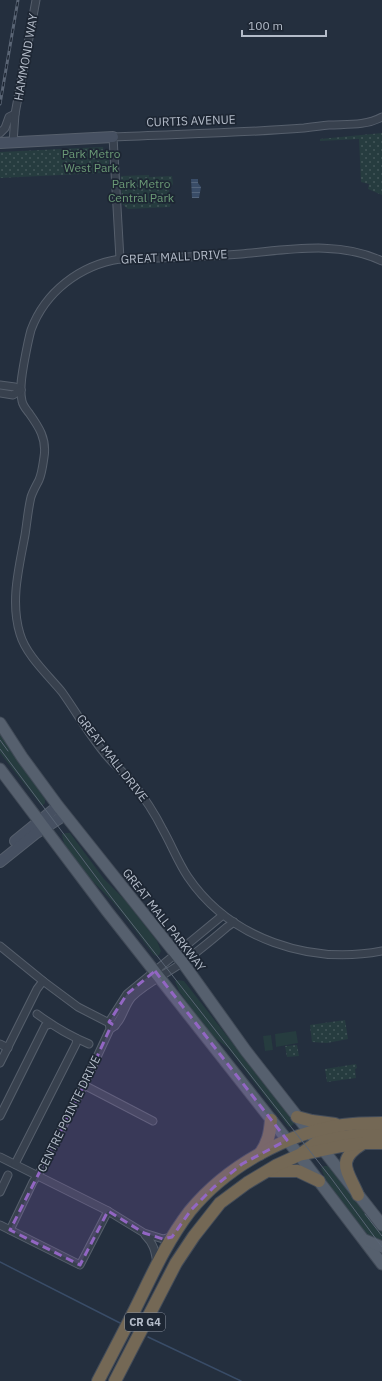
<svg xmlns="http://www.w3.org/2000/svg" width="382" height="1381" font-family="'IBM Plex Sans',sans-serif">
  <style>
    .grass { fill: #263c3f }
    .park { fill: url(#park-dots) }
    .water { fill: url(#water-rules) }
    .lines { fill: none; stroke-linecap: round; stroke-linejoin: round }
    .stream { stroke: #394c67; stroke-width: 1.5 }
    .street-casing { stroke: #565f6c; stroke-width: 9 }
    .secondary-casing { stroke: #565f6c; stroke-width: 12 }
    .primary-casing { stroke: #414a57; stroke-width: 13 }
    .highway-casing { stroke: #434c59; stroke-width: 14 }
    .street { stroke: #38414e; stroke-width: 7 }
    .secondary { stroke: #465061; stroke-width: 10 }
    .primary { stroke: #56606e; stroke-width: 11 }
    .highway { stroke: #746855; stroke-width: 12 }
    .tram { stroke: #5a6575; stroke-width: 1 }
    .rail-casing { stroke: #5a6575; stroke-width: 3 }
    .rail { stroke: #1d2633; stroke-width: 1.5; stroke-dasharray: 4.5; stroke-linecap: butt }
    .marked { fill: #9266c3; fill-opacity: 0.2; stroke: #9266c3; stroke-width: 3; stroke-dasharray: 8 5; stroke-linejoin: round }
    .labels { text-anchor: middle; stroke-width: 3.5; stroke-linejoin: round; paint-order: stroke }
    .shield { fill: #1d2633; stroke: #878f9c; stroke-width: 1 }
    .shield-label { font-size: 11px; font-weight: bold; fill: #b4bcc9 }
    .street-label { font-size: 12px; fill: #b4bcc9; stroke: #1d2633 }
    .park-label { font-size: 12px; fill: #6b9a76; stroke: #1d2633 }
  </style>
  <defs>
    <pattern id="park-dots" width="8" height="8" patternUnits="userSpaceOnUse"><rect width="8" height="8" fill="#263c3f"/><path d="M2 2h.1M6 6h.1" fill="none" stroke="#435659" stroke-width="1.8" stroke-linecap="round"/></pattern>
    <pattern id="water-rules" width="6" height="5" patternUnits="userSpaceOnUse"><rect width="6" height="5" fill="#394c67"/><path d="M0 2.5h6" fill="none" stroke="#53647b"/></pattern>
  </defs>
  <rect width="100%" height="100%" fill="#242f3e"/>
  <g class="grass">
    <path d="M0 733 45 799V803L43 805H41L0 753Z"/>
    <path d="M66 833H70L104 879 126 901 157 941 161 951 159 955 157 956 154 955C140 937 127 918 112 901 97 884 64 858 62 834Z"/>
    <path d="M178 980 184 981 292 1119 294 1124 290 1127 288 1126 228 1048 213 1036 197 1016 179 991 175 981Z"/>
    <path d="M296 1031 298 1043 276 1047 275 1034Z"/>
    <path d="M271 1035 273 1050 265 1051 263 1036Z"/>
    <path d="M324 1166H328L333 1170 382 1232V1251L365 1233 328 1185 321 1168Z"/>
  </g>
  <g class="park">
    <path d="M382 133V195L368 189 369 184 361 182 359 139 320 141V139Z"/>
    <path d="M103 147 104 159H109V172H104L102 173 0 178V152Z"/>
    <path d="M149 175V177L172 176 173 184 169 189V194L172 196 170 207 128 209 122 204 121 176Z"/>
    <path d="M345 1020 348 1039 327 1043 312 1042 310 1025Z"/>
    <path d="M297 1045 299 1056 287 1057 285 1046Z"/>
    <path d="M356 1064 357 1068 355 1069 356 1078 327 1082 325 1069Z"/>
  </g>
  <path class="water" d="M191 179H198V183L201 187 199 198H192Z"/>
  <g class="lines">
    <g class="stream">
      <path d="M0 1262 122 1324"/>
      <path d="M148 1337 241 1381"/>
    </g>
    <g class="street-casing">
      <g id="street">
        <path d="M0 133 5 128 9 117 15 114"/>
        <path d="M13 143 15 114 36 0"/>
        <path d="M120 259 113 137C177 134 241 133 304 128 312 127 320 126 329 125 347 124 365 126 382 117"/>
        <path d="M382 261C338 240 288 250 241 254 201 257 160 258 120 259 80 265 45 292 31 330 28 341 26 352 24 363 22 375 19 389 22 401 23 406 26 409 29 413 39 427 47 439 44 457 43 464 42 473 39 480 36 486 33 491 31 497 28 509 27 523 25 535 19 568 10 601 20 634 26 655 48 675 62 692 77 713 89 735 106 755 114 765 124 772 132 782 144 797 155 814 163 830 172 846 178 862 188 877 230 939 310 965 382 951"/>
        <path d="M0 385 15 387 21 390"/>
        <path d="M0 393 13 395 21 390"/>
        <path d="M0 946 43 981"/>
        <path d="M37 1014C53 1026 70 1036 89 1044"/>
        <path d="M112 1028C122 1022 124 1006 132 997 147 982 167 974 183 962 199 951 213 939 227 927L234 922"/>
        <path d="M0 1044 8 1048"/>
        <path d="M0 1063 37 989 43 981 78 1007 115 1026"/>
        <path d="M84 1085 153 1121"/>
        <path d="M0 1116 45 1026 50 1024"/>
        <path d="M0 1157 108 1211 144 1233 163 1239 172 1237"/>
        <path d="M15 1164 76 1044 77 1039"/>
        <path d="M0 1192 8 1175"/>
        <path d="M0 1225 80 1265 108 1211"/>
        <path d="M10 1230 33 1182 41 1170 84 1085 110 1029 109 1022 127 994 223 915"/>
        <path d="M145 1235C154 1244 155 1251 157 1263"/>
      </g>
    </g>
    <g class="secondary-casing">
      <g id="secondary">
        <path d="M0 143 113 137"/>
        <path d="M15 841 58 806"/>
        <path d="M0 862 35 834 65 815"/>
      </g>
    </g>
    <g class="primary-casing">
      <g id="primary">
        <path d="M0 723 22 757 58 806 183 963 246 1051 382 1225"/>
        <path d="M0 769 107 911 299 1155 382 1264"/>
        <path d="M365 1240 382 1247"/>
      </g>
    </g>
    <g class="highway-casing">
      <g id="highway">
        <path d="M297 1117 312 1121 335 1124"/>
        <path d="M302 1153 317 1142 325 1139 382 1132"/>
        <path d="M260 1154C268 1143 270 1133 271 1120"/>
        <path d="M270 1171H298L319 1181"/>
        <path d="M358 1195C348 1171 335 1161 362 1144"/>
        <path d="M98 1381C113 1352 128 1324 142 1295 156 1266 170 1237 190 1211 226 1167 286 1133 343 1125 356 1123 369 1123 382 1123"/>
        <path d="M115 1381 176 1263 194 1236 220 1203 247 1183 277 1165 299 1155 342 1146 364 1143H382"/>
      </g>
    </g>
    <use href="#street" class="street"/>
    <use href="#secondary" class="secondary"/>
    <use href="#primary" class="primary"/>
    <use href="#highway" class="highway"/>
    <g class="tram">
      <path d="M0 740 8 751"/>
      <path d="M0 749 111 897 331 1178 382 1247"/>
      <path d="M365 1214 382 1236"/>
    </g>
    <g class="rail-casing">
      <path id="rail" d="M0 104 18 0"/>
    </g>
    <use href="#rail" class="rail"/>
  </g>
  <path class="marked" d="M155 971 287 1140 242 1164 214 1187 191 1210 172 1237 163 1239 144 1233 108 1211 80 1265 10 1230 84 1085 112 1024 109 1022 127 994Z"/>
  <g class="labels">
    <rect class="shield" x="125" y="1313" width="40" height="18" rx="3"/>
    <g class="shield-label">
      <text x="145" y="1326">CR G4</text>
    </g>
    <g class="street-label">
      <text transform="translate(26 57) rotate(-80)" y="4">HAMMOND WAY</text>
      <text transform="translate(191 121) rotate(-2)" y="4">CURTIS AVENUE</text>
      <text transform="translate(174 257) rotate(-3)" y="4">GREAT MALL DRIVE</text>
      <text transform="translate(112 758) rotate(52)" y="4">GREAT MALL DRIVE</text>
      <text transform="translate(164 920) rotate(52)" y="4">GREAT MALL PARKWAY</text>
      <text transform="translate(69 1114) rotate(-64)" y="4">CENTRE POINTE DRIVE</text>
    </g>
    <g class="park-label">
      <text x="91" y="158">Park Metro<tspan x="91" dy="14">West Park</tspan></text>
      <text x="141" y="188">Park Metro<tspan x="141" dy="14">Central Park</tspan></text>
    </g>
  </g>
  <path d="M242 30v6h84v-6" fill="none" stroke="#b4bcc9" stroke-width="2"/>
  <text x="248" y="30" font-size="12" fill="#b4bcc9" stroke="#1d2633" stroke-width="3" paint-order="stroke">100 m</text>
</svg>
